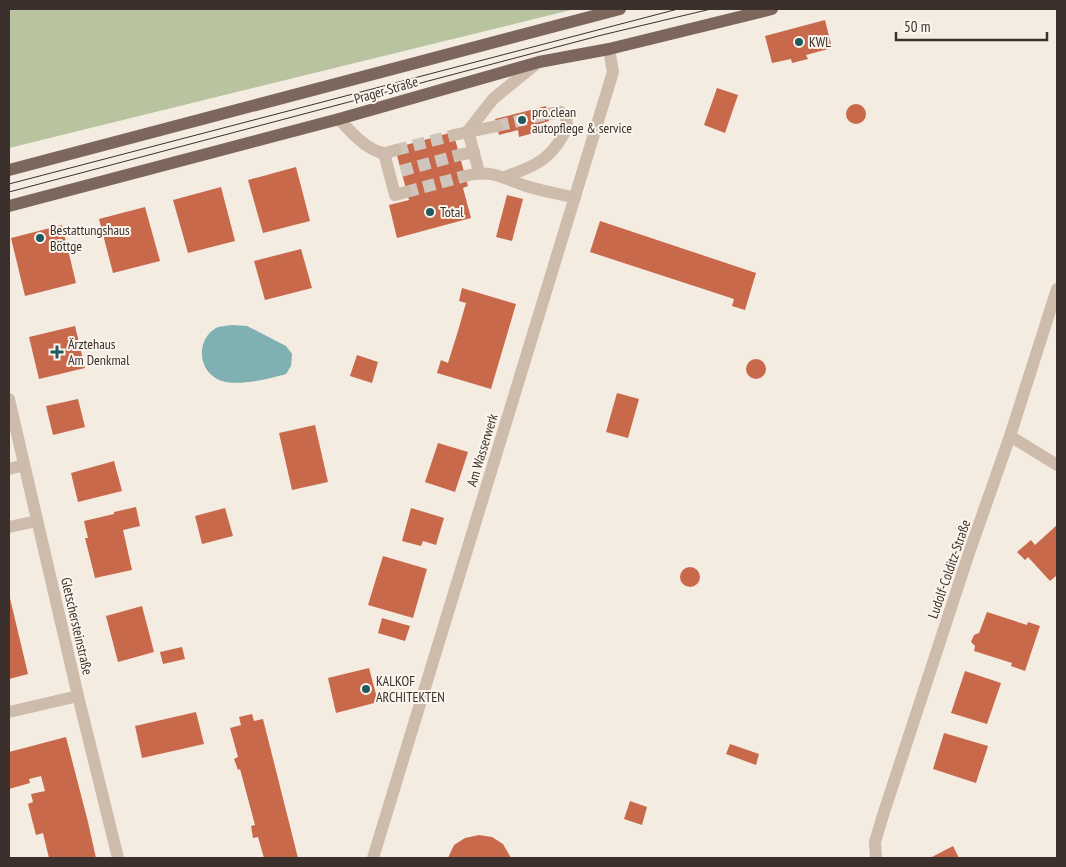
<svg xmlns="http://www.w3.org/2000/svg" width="1066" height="867" font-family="'PT Sans Narrow',sans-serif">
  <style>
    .green { fill: #b8c4a0 }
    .water { fill: #7fb0b2 }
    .building { fill: #c8694b }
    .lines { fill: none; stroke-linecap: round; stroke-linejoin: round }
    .minor-tunnel { stroke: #cfc6bd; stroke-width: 12; stroke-dasharray: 12 6; stroke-linecap: butt }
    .minor { stroke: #cdbbac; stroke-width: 12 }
    .major { stroke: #7d675c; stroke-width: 12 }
    .tram { stroke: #3b302b; stroke-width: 1 }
    .poi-dot { fill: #1f5a5e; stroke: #fbf5ee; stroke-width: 2 }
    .labels { text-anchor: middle; stroke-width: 4; stroke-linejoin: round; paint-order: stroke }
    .poi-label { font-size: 14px; fill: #3b302b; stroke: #fbf5ee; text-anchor: start }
    .street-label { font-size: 14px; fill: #3b302b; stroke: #fbf5ee }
  </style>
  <rect width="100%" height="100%" fill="#f4ebe1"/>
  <path class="green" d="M9 9H575L9 148Z"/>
  <path class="water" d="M232 325 247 326 286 346 292 354 291 366 286 374C269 379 233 388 217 379 197 368 197 339 216 328 220 326 227 326 232 325Z"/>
  <g class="building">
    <path d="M825 20 832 48 806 55 808 59 792 63 791 59 772 63 765 36Z"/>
    <path d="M717 88 738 95 725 133 704 125Z"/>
    <circle cx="856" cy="114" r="10"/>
    <path d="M546 106 549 121 536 125 537 132 519 137 518 130 499 135 495 119Z"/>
    <path d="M453 132 468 186 463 188 471 218 397 238 389 205 409 200 395 148Z"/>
    <path d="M296 167 310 221 263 233 248 180Z"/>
    <path d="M221 187 235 241 188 253 173 200Z"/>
    <path d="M507 195 523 199 512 241 496 237Z"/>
    <path d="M145 207 160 261 113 273 99 219Z"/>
    <path d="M600 221 756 273 745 310 732 306 734 299 590 252Z"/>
    <path d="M62 225 76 283 25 296 11 238Z"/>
    <path d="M301 249 312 288 265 300 254 261Z"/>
    <path d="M462 288 516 304 491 389 437 373 441 360 448 363 458 331 466 303 459 301Z"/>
    <path d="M75 326 85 368 39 379 29 337Z"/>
    <path d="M357 355 378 362 372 383 350 376Z"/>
    <circle cx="756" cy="369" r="10"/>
    <path d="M617 393 639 399 628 438 606 432Z"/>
    <path d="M78 399 85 427 53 435 46 406Z"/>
    <path d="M315 425 328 482 292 490 279 433Z"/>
    <path d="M438 443 468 452 455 492 425 482Z"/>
    <path d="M114 461 122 491 78 502 71 473Z"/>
    <path d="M136 507 140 526 123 530 132 570 95 578 85 538H88L84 521 114 514V512Z"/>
    <path d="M225 508 233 536 202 544 195 516Z"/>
    <path d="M411 508 444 518 436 545 423 541 421 546 402 541Z"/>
    <path d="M1057 525V578L1056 576 1050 581 1028 557 1025 560 1017 552 1031 540 1035 545Z"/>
    <path d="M383 556 427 569 413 618 368 605Z"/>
    <circle cx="690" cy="577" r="10"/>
    <path d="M9 594 28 674 9 679Z"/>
    <path d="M142 606 154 652 118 662 106 616Z"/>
    <path d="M987 612 1027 625 1028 622 1040 626 1025 671 1011 666 1012 663 974 651 975 646 971 642 974 635 979 633Z"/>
    <path d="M382 618 410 626 405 641 378 633Z"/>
    <path d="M182 647 185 659 163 664 160 652Z"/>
    <path d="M369 668 378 702 336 713 328 678Z"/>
    <path d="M965 671 1001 683 987 724 951 713Z"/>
    <path d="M196 712 204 744 142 758 135 726Z"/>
    <path d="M252 714 254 721 263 719 298 858H264L258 837 253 838 251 826 255 825 240 769 238 770 234 759 238 757 230 728 241 725 239 717Z"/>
    <path d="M944 733 988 746 976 783 933 769Z"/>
    <path d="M66 737 88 822 96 858H49L43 833 36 835 28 804 33 802 31 794 45 791 41 776 29 779 30 783 9 789V752Z"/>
    <path d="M730 744 759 754 756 765 726 754Z"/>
    <path d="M630 801 647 807 642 825 624 819Z"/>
    <path d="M479 835 492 837 503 844 511 858H448L454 845 465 838Z"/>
    <path d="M953 846 959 858H930Z"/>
  </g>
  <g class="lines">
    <g class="minor-tunnel">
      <path d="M497 126 547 114"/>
      <path d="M396 150 454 135"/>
      <path d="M401 171 459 155"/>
      <path d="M406 192 465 176"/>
    </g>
    <g class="minor">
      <path d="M339 119C350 131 367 151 384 153 387 153 392 151 396 150"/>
      <path d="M468 131 493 99 537 63"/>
      <path d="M468 131 479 172"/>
      <path d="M454 135 497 126"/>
      <path d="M384 153 395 195 406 192"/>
      <path d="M459 155 474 152"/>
      <path d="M465 176C495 168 506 181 533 188 547 192 561 194 575 198"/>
      <path d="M505 177C517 172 531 168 542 160 553 152 578 123 561 112L547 114"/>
      <path d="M9 399 78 696 118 858"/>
      <path d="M1010 436 1057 465"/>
      <path d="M9 469 24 465"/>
      <path d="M9 527 37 521"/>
      <path d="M9 712 78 696"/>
      <path d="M373 858 613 72 609 49"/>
      <path d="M876 858 875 842 884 812 969 553 1010 436 1057 289"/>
    </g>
    <g class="major">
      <path d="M9 170 620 9"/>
      <path d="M9 206 339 119 539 62 609 49 772 9"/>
    </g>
    <g class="tram">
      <path d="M9 184 678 9"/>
      <path d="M9 192 602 35 711 9"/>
    </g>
  </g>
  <g class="poi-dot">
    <circle cx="799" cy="42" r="5"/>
    <circle cx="522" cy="120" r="5"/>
    <circle cx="430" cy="212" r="5"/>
    <circle cx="40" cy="238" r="5"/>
    <path d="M54.5 344.5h5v5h5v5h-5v5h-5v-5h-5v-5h5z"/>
    <circle cx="366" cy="689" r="5"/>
  </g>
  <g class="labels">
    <g class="poi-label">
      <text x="809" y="47">KWL</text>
      <text x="532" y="117">pro.clean<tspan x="532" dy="16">autopflege &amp; service</tspan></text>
      <text x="440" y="217">Total</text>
      <text x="50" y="235">Bestattungshaus<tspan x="50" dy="16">Böttge</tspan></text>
      <text x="68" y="349">Ärztehaus<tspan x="68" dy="16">Am Denkmal</tspan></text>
      <text x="376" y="686">KALKOF<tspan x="376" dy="16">ARCHITEKTEN</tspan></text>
    </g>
    <g class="street-label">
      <text transform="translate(386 90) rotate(-16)" y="5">Prager Straße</text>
      <text transform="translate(482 450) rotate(-73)" y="5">Am Wasserwerk</text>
      <text transform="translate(949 569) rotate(-71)" y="5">Ludolf-Colditz-Straße</text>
      <text transform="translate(77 626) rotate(77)" y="5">Gletschersteinstraße</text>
    </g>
  </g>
  <rect width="1066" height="867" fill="none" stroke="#3b302b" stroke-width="20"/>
  <path d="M896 32v8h151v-8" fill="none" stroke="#3b302b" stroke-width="2.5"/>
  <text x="904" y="32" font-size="15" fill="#3b302b" stroke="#fbf5ee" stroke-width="4" paint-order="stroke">50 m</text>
</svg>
